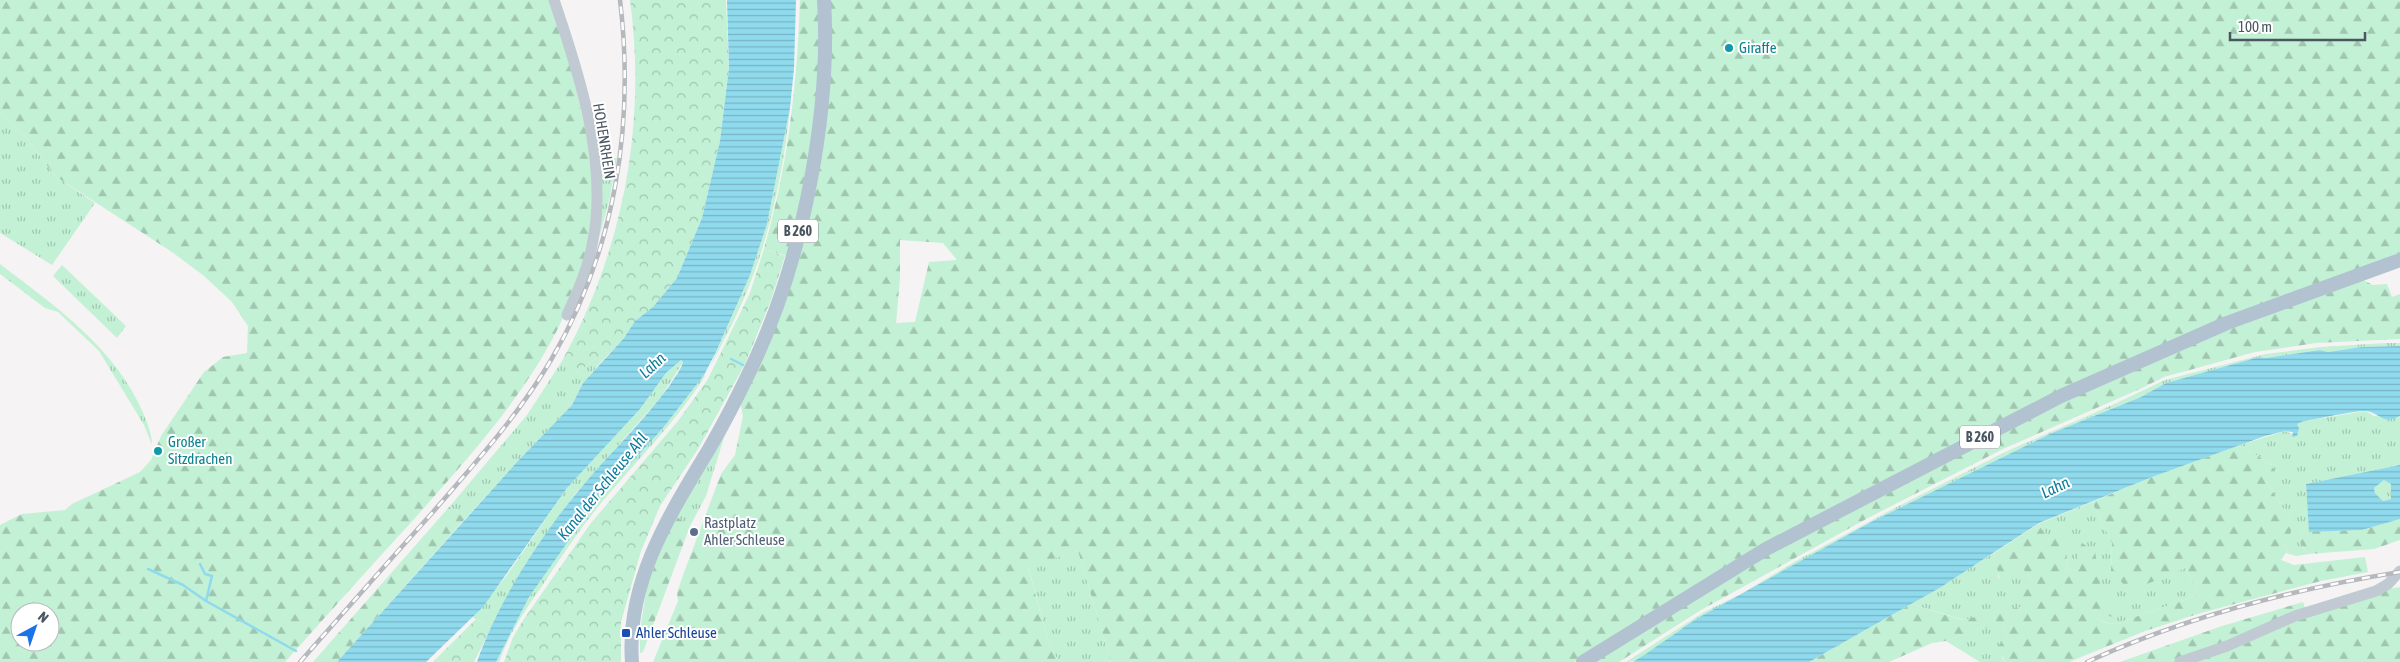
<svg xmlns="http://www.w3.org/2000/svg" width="2400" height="662" font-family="'Asap Condensed',sans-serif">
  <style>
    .grass { fill: url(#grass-tufts) }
    .forest { fill: url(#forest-firs); fill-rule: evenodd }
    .park { fill: url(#park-crowns) }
    .water { fill: url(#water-rules); fill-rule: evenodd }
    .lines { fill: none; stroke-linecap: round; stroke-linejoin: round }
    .stream { stroke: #90daee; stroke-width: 2.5 }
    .minor { stroke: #c1cad2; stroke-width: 11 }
    .major { stroke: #b3c2d1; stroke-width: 14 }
    .rail-casing { stroke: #b5b8bd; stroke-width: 4.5 }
    .rail { stroke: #fff; stroke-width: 2.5; stroke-dasharray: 8; stroke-linecap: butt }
    .culture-dot { fill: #0f9aa8; stroke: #fff; stroke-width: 2 }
    .service-dot { fill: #5c6f8a; stroke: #fff; stroke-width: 2 }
    .transit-dot { fill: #1a4fb4; stroke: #fff; stroke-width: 2 }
    .labels { text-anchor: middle; stroke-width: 4; stroke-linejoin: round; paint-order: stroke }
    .shield { fill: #fff; stroke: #808990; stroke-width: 1 }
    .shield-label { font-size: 14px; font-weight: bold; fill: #4a5661 }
    .culture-label { font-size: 15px; fill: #0d838f; stroke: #fff; text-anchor: start }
    .street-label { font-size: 15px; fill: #4a5661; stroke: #fff }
    .service-label { font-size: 15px; fill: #4e5e75; stroke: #fff; text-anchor: start }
    .transit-label { font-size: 15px; fill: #164399; stroke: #fff; text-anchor: start }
    .water-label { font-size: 16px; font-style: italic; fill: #0c7c9b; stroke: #fff }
  </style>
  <defs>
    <pattern id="grass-tufts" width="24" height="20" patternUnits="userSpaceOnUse" patternTransform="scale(1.25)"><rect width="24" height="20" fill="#c3f1d5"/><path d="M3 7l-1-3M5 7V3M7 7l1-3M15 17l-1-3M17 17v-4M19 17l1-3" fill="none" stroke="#a0c6b0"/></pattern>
    <pattern id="forest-firs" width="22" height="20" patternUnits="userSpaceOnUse" patternTransform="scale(1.25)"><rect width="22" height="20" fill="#c3f1d5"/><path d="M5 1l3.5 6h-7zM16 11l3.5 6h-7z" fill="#a0c6b0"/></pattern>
    <pattern id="park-crowns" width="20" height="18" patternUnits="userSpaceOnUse" patternTransform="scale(1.25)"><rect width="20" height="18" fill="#c3f1d5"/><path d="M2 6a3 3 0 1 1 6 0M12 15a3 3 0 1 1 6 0" fill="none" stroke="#a0c6b0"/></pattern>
    <pattern id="water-rules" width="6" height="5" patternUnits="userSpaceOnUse" patternTransform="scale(1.25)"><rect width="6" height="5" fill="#90daee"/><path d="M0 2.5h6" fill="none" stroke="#78b4c4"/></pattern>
  </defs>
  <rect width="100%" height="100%" fill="#f5f3f3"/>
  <g class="grass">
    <path d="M790 108C784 167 771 231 749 286 738 314 723 342 709 369L750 275 767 224Z"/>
    <path d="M0 113 25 136 55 176 95 203 52 265 0 233Z"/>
    <path d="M617 158 609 201 595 253 599 160Z"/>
    <path d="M0 264C55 306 117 349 144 415 148 425 152 435 152 445L144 425 99 351 58 312 45 308 0 274Z"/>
    <path d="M62 265 126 326 117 338 53 276Z"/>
    <path d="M2386 343H2400V346L2361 347 2328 352 2320 350 2265 358 2259 357 2166 383 2141 397 2052 433 1871 522 1678 631C1664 643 1645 662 1626 662L1704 612 1741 594 1796 561 1891 510 2005 452 2110 406 2165 380 2266 354 2321 347Z"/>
    <path d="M596 358 601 362 583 383 572 405 517 462 465 519 450 506 527 415 562 361 578 372Z"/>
    <path d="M681 360 683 362 661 397 575 494 540 544 491 628 473 617 507 575 567 488 640 409 666 373Z"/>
    <path d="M704 375 705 376C674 425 633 464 597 508 577 533 559 560 542 586 525 610 509 634 499 662H496L529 597 596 502 663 428Z"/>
    <path d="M2366 411 2374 416 2397 418 2400 416V465L2306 484 2309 526 2304 527 2301 532 2303 548 2309 554 2296 556 2286 553 2289 548 2282 544 2292 522 2266 481 2272 465 2240 445 2285 431 2297 436V424L2304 421Z"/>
    <path d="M725 434 706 496 690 526 674 515 722 437Z"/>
    <path d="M2384 480 2392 484 2391 499 2383 501 2375 493 2374 488Z"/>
    <path d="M2092 502 2112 543 2111 571 2186 568 2199 595 2115 624 2107 623 2098 619C2107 599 2091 585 2080 569L2066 570 2067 554 2063 548 2074 536 2049 540 2038 524Z"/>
    <path d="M1078 551 1111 662H1059L1049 644 1028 566Z"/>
    <path d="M1994 553 1999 565 1998 578 2012 579 2016 573 2024 568 2031 580V607L2003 623 2008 636 2002 658 2005 662H1980L1946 641 1987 627 1911 604Z"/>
  </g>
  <g class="forest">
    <path d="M0 0H549C563 39 574 78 583 119 588 139 593 160 594 180 596 319 501 421 415 518 371 566 328 614 285 662H0V525L22 514 65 510 72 504 140 472 151 460 161 436 204 372 223 357 247 353 248 326 232 302 204 276 172 252 55 176 25 136 0 113ZM20 612H50V642H20Z"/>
    <path d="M800 0H818C824 86 808 173 787 256L764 249C788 166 797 86 800 0Z"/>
    <path d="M828 0H2400V255L2228 318 1694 588 1574 662H1111L1078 551 1028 567 1049 644 1059 662H653L678 601 677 593 682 578 721 474 735 455 743 416 740 402 805 231ZM900 240 943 243 957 260 929 262 915 322 896 323 900 278Z"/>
    <path d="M2361 279 2373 285 2387 284 2392 297 2400 294V339L2316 343 2255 352 2164 377 2140 389 2003 449 1868 518 1701 610 1619 662H1591L1779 546 1968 448 2167 352Z"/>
    <path d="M2240 445 2272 465 2276 475 2266 481 2292 522 2290 538 2282 544 2289 548 2281 560 2294 565 2365 557 2368 572 2321 581 2201 613 2145 631 2069 662H2005L1998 646 2008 636 2003 623 1995 626 1990 614 2024 606 2031 607V599L2020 600 2018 589 2023 580 2031 579 2023 569 2016 573 2012 579 2002 583C1997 577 1998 562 1994 553L2038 524 2049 540 2057 536H2074L2064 548 2067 554 2066 570 2080 569 2077 554 2082 543 2095 552 2102 592 2101 598 2118 609 2114 618 2101 612 2098 619 2106 623 2115 624 2199 595 2186 568 2130 591 2111 571 2112 543 2092 502 2152 477Z"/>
    <path d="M450 506 465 519 337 662H313Z"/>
    <path d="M674 515 690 526 643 652 640 653V630L647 586Z"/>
    <path d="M2400 519V540L2374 549 2309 554C2300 546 2297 537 2304 527L2309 526V531L2362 530Z"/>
    <path d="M2400 587V662H2120L2222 626 2303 602 2308 616 2389 589Z"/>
    <path d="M1911 604 1962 620 1980 616 1988 627 1946 641 1932 643 1889 662H1809Z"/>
  </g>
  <g class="park">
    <path d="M630 0H726L729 68 720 141 702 218 677 278 653 307 635 321 624 338 601 362 596 358 578 372 562 361C623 251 647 125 630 0Z"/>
    <path d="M764 249 785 256 771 300 745 364 698 449 660 506 641 551 621 622V662H504L513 637 524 619 591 523 678 421 708 379 750 293Z"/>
    <path d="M476 619 491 628 474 662H433Z"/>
  </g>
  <g class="water">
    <path d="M727 0H796L794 68 790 108 767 224 750 275 716 352 704 375 663 428 596 502 529 597 496 662H477C497 604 537 542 575 495 605 457 642 424 670 385 674 378 681 370 683 362L681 360 666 373 640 409 567 488 483 607 426 662H337L517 462 572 405 583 383 624 338 635 321 653 307 677 278 702 218 720 141 729 68Z"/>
    <path d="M2400 346V416C2383 425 2381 414 2367 411 2357 410 2316 419 2304 421L2297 424 2299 428 2297 436 2292 437 2293 432 2285 431 2265 436 2152 477 2039 523 1941 587 1809 662H1633C1656 648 1676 632 1698 618L1871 522 2052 433 2141 397 2166 383 2259 357 2265 358 2320 350 2328 352 2361 347Z"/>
    <path d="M2400 465V519L2362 530 2309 532 2306 484ZM2384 480 2391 484V499L2383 501 2375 493 2374 488Z"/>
  </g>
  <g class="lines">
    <g class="stream">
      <path d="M731 359 743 365"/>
      <path d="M200 564 205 574 212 576 206 601"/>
      <path d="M148 569 183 585 206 601 296 651"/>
    </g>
    <g class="minor">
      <path d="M554 0C579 73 608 162 593 240 589 266 578 291 567 315"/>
      <path d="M2180 662 2227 646 2295 616 2376 591 2388 584 2400 571"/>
    </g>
    <g class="major">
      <path d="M632 662C626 582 670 514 709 449 726 420 742 388 756 358 803 255 831 113 824 0"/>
      <path d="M1583 662 1766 549 2061 396 2227 323 2400 260"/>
    </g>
    <g class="rail-casing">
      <g id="rail">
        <path d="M300 662C344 612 388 562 433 512 475 463 518 416 551 360 615 251 635 125 620 0"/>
        <path d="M2087 662C2185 617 2294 589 2400 572"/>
      </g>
    </g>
    <use href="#rail" class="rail"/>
  </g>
  <g class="culture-dot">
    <circle cx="1729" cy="48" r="5"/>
    <circle cx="158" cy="451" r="5"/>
  </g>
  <circle class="service-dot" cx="694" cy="532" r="5"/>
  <rect class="transit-dot" x="621" y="628" width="10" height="10" rx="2.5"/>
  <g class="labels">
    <g class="shield">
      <rect x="778" y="219.5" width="40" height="23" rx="4"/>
      <rect x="1960" y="425.5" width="40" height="23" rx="4"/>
    </g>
    <g class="shield-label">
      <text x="798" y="236">B 260</text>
      <text x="1980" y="442">B 260</text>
    </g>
    <g class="culture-label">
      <text x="1739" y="53">Giraffe</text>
      <text x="168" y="447">Großer<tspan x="168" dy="17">Sitzdrachen</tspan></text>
    </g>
    <g class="street-label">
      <text transform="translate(604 141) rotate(81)" y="5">HOHENRHEIN</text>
    </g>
    <g class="service-label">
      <text x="704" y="528">Rastplatz<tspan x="704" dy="17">Ahler Schleuse</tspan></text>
    </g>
    <g class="transit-label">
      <text x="636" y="638">Ahler Schleuse</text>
    </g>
    <g class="water-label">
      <text transform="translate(652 365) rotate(-43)" y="6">Lahn</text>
      <text transform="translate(602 486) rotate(-51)" y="6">Kanal der Schleuse Ahl</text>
      <text transform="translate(2055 487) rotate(-26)" y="6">Lahn</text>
    </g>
  </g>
  <g transform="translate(35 627) rotate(40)"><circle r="24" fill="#ffffff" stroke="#b7bbc0"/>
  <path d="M0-4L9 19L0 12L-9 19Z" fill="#1a73e8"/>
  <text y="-8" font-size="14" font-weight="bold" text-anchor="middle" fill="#4a5661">N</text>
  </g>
  <path d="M2230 32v8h135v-8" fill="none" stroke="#4a5661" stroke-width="2.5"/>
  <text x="2238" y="32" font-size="15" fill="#4a5661" stroke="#ffffff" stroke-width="4" paint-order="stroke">100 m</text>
</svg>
